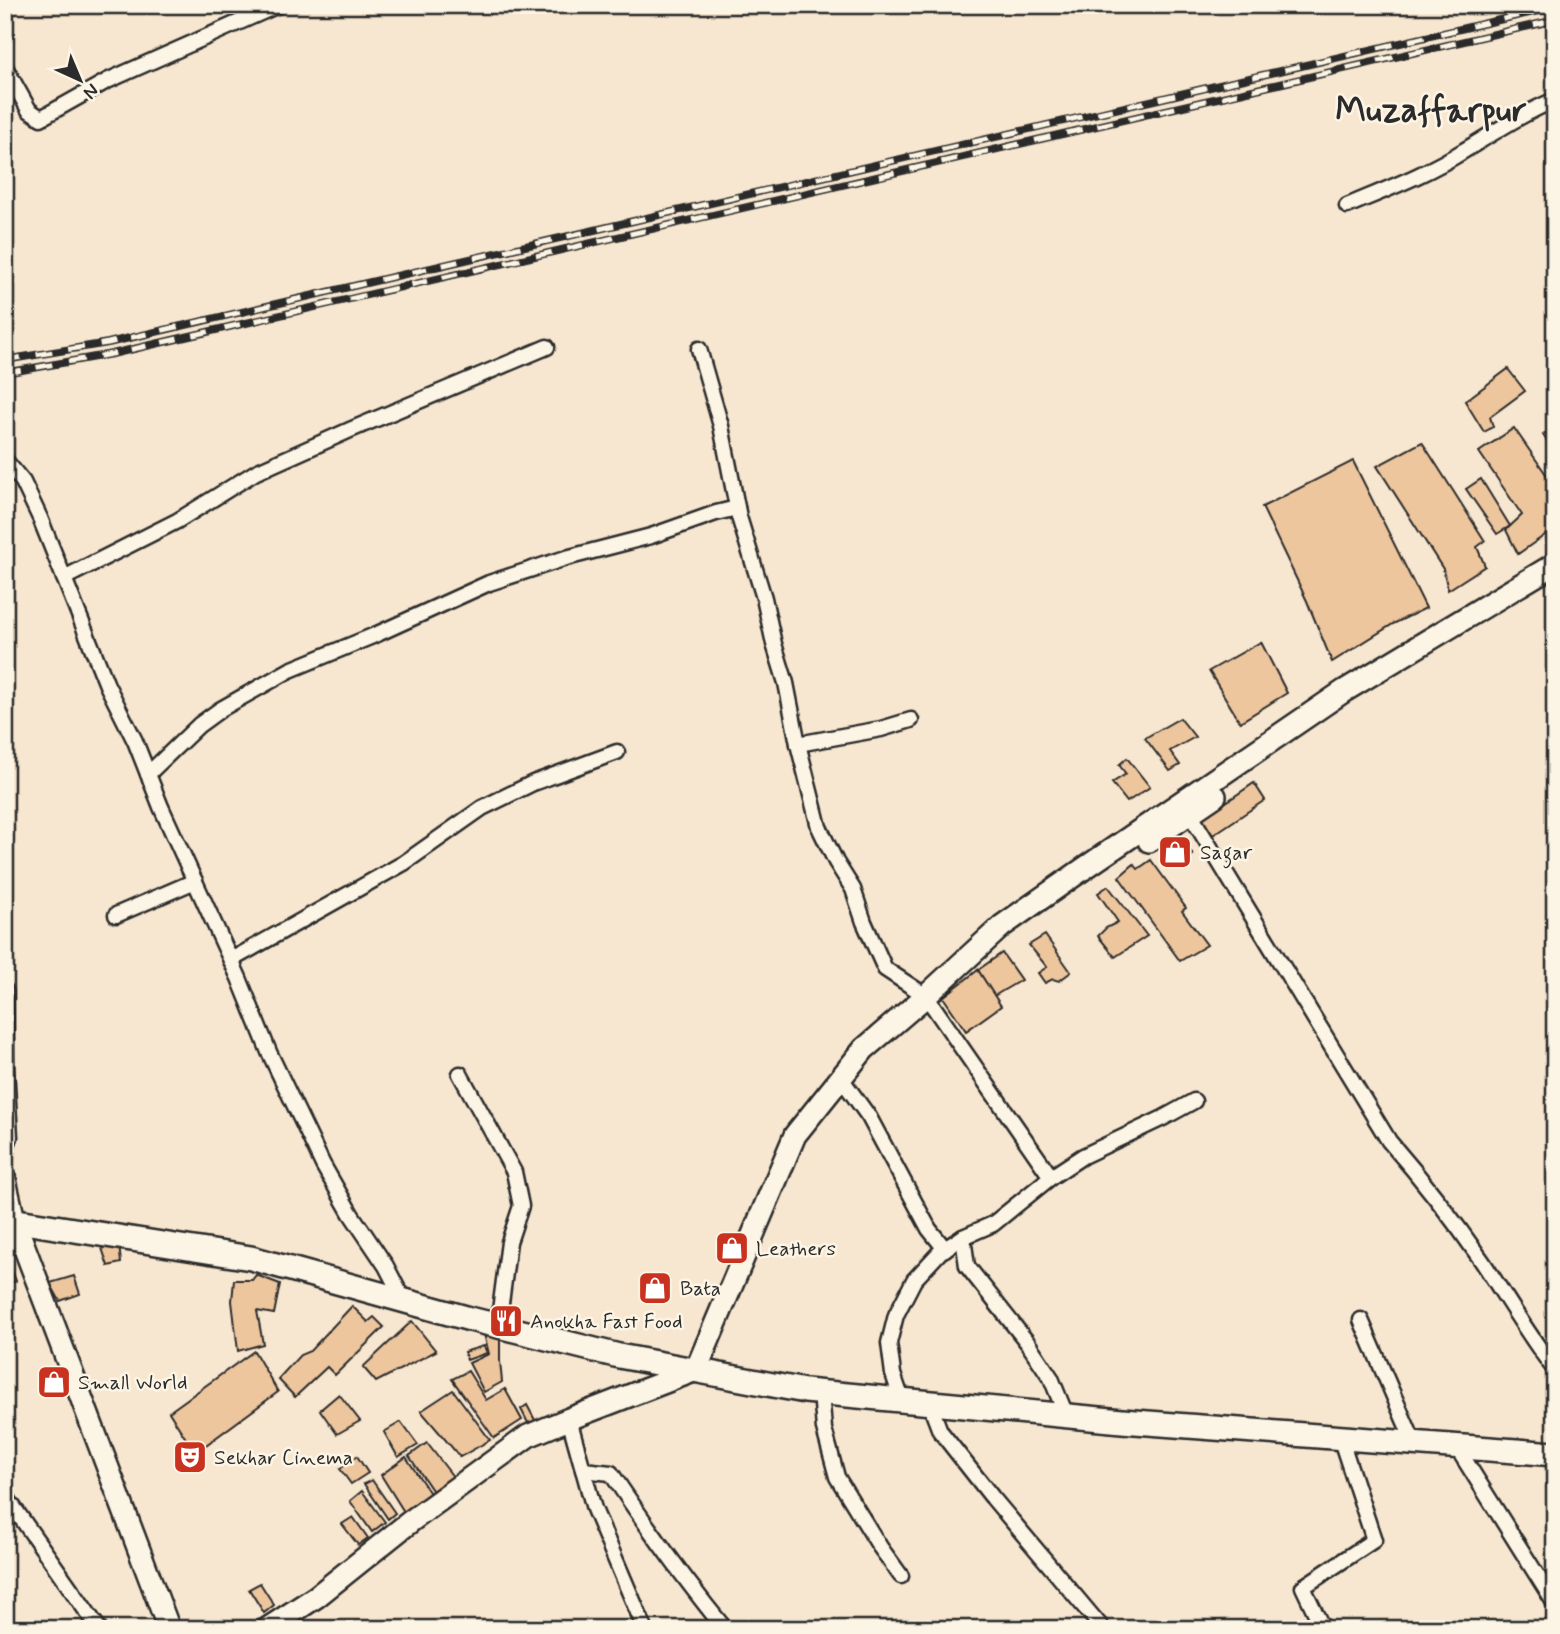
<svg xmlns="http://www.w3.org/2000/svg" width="1560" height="1634" font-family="Mynerve,sans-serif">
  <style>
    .building { fill: #eec69e; stroke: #2b2b2b; stroke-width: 2 }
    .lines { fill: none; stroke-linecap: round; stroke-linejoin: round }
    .street-casing { stroke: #2b2b2b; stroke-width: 19 }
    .secondary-casing { stroke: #2b2b2b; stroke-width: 26 }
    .primary-casing { stroke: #2b2b2b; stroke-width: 28 }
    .street { stroke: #fcf5e5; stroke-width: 14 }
    .secondary { stroke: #fcf5e5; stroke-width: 21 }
    .primary { stroke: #fcf5e5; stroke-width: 23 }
    .rail-casing { stroke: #2b2b2b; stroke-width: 8 }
    .rail { stroke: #fcf5e5; stroke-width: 5; stroke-dasharray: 16; stroke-linecap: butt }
    .labels { text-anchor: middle; stroke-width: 5; stroke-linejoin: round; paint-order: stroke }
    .poi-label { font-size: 21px; fill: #2b2b2b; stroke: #fcf5e5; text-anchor: start }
    .town-label { font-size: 35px; font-weight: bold; fill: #2b2b2b; stroke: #fcf5e5 }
  </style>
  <rect width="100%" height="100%" fill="#f8e7d0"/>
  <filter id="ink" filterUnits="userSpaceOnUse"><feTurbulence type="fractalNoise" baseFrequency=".0143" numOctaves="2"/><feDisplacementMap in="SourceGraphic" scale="14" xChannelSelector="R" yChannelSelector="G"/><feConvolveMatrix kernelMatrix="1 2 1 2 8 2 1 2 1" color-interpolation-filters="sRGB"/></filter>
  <g filter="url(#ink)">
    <g class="building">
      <path d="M1508 369 1525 391 1490 417 1493 427 1484 432 1465 401Z"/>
      <path d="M1555 427V453L1543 435Z"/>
      <path d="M1514 428 1555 487V528L1518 554 1506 530 1522 515 1479 452Z"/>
      <path d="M1422 442 1485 541 1477 547 1485 566 1448 590 1443 569 1377 466Z"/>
      <path d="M1353 461 1426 608 1393 624 1332 662 1307 601 1262 507Z"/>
      <path d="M1481 479 1510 526 1497 534 1466 489Z"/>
      <path d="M1261 642 1287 693 1240 722 1209 671Z"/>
      <path d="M1180 718 1195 737 1170 751 1180 765 1170 771 1145 738Z"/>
      <path d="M1127 758 1150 787 1127 802 1112 783 1126 774 1119 765Z"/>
      <path d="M1254 783 1265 800 1213 835 1200 820Z"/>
      <path d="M1175 831 1193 855 1177 865 1159 842Z"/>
      <path d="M1151 860 1186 908 1182 911 1207 945 1180 961 1119 877 1134 864 1138 869Z"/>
      <path d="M1108 886 1147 936 1115 957 1098 936 1106 928 1118 922 1098 893Z"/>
      <path d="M1045 935 1071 972 1059 981 1053 979 1045 983 1038 973 1047 967 1029 945Z"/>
      <path d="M1002 953 1021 980 994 996 978 970Z"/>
      <path d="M978 970 1001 1006 966 1031 943 997Z"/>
      <path d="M99 1239 119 1244 121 1263 108 1266Z"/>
      <path d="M8 1261 16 1281 5 1286V1262Z"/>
      <path d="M256 1275 280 1284 274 1314 257 1311 263 1344 238 1351 232 1301 234 1280H252Z"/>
      <path d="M74 1276 80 1294 60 1301 50 1283Z"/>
      <path d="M352 1306 368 1322 374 1317 384 1327 335 1375 327 1367 295 1397 278 1379 300 1355 310 1351Z"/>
      <path d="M412 1321 436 1351 376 1382 363 1367Z"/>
      <path d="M484 1334 500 1336V1361L502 1382 484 1392 469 1363 489 1354Z"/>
      <path d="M484 1346 487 1353 467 1360 464 1352Z"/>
      <path d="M254 1351 278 1392 195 1453 169 1412Z"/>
      <path d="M468 1371 486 1400 505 1389 522 1420 494 1438 452 1379Z"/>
      <path d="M453 1390 490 1440 460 1457 421 1411Z"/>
      <path d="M339 1394 360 1421 337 1434 320 1410Z"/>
      <path d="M527 1405 536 1422 528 1423 521 1409Z"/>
      <path d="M401 1422 418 1445 398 1457 384 1432Z"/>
      <path d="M427 1443 454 1478 434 1493 409 1456Z"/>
      <path d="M357 1456 368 1473 351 1484 340 1469Z"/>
      <path d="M406 1457 431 1495 406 1515 381 1475Z"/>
      <path d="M372 1480 395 1513 388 1519 364 1484Z"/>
      <path d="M362 1491 385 1522 372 1532 350 1501Z"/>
      <path d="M353 1517 368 1538 358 1545 342 1524Z"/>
      <path d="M260 1583 274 1605 264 1613 249 1589Z"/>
    </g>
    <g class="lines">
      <g class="street-casing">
        <g id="street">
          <path d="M5 67 29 110 41 118 107 81 278 5"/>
          <path d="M1347 206C1387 189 1429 173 1465 150 1495 132 1523 113 1555 100"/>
          <path d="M699 349 721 426 739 517 764 598 774 644 786 683 798 744 819 827 836 862 853 889 864 922 885 969 926 996 1051 1177"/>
          <path d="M5 460 23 482 40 518 107 685 135 741 161 807 239 978 269 1052 323 1165 351 1214 386 1266 404 1301"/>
          <path d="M64 578 177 521 256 472 350 430 547 347"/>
          <path d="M798 744 881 729 911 720"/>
          <path d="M148 774 199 725 221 709 290 670 375 635 489 583 566 558 651 536 716 513 737 508"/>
          <path d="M1190 814 1389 1141C1422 1179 1453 1219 1482 1261 1506 1297 1528 1335 1555 1370"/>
          <path d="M116 915 195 881"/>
          <path d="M231 960 404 863 482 808 533 783 617 752"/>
          <path d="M5 990 6 1067 10 1137 5 1150"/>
          <path d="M460 1074 514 1172 521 1206 509 1242 498 1326"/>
          <path d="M841 1078 869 1117 929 1229 945 1249"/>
          <path d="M963 1237 967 1266 1027 1342 1051 1378 1066 1415"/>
          <path d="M1361 1320 1414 1443"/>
          <path d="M821 1392 824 1429 837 1477 880 1547 901 1576"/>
          <path d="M902 1400 893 1374 889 1343 896 1315 914 1280 940 1252 963 1237 993 1224 1051 1177 1083 1156 1163 1118 1194 1101"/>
          <path d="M929 1402 940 1431 992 1497 1103 1629"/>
          <path d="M569 1419 594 1509 645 1629"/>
          <path d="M1456 1446 1555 1604"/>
          <path d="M583 1470 611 1473C647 1527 684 1579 725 1629"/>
          <path d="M5 1495 99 1629"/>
          <path d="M1323 1629 1303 1587 1374 1540 1340 1437"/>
        </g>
      </g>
      <g class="secondary-casing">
        <g id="secondary">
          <path d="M1149 841 1215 796"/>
          <path d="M5 1180 14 1220 169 1629"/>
          <path d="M267 1629 316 1597 411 1521 528 1436 569 1419 696 1370 795 1135 864 1049 926 996 1002 926 1079 872 1344 691 1555 564"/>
        </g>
      </g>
      <g class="primary-casing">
        <path id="primary" d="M5 1219 251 1258 470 1319 619 1356 805 1391 1122 1421 1555 1454"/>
      </g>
      <use href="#street" class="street"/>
      <use href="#secondary" class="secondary"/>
      <use href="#primary" class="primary"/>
      <g class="rail-casing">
        <g id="rail">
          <path d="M5 360 108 343 1555 7"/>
          <path d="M5 373 112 354 1555 20"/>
        </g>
      </g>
      <use href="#rail" class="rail"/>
    </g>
  </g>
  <defs>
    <g id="shop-square" transform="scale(1.75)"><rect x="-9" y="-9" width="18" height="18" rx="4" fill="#c8321e" stroke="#fcf5e5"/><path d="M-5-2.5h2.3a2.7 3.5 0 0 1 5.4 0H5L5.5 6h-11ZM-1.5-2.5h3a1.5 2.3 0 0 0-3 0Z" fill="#fff"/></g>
    <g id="restaurant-square" transform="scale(1.75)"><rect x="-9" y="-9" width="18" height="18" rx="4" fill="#c8321e" stroke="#fcf5e5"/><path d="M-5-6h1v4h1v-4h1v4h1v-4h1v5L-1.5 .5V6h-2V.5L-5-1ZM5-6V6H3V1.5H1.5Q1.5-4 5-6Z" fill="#fff"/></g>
    <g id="theatre-square" transform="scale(1.75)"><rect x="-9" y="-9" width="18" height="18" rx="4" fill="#c8321e" stroke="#fcf5e5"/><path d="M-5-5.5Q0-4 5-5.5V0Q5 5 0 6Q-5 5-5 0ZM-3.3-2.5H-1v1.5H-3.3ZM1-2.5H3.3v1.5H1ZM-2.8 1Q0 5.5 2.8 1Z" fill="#fff"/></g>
  </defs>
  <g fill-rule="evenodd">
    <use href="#shop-square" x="1175" y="852"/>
    <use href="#shop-square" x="732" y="1248"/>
    <use href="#shop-square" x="655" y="1288"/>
    <use href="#restaurant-square" x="506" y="1321"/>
    <use href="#shop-square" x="54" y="1382"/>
    <use href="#theatre-square" x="190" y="1457"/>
  </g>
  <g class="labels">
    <g class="poi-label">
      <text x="1200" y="859">Sagar</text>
      <text x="756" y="1255">Leathers</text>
      <text x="680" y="1295">Bata</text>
      <text x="530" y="1328">Anokha Fast Food</text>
      <text x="78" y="1389">Small World</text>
      <text x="214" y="1464">Sekhar Cinema</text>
    </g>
    <g class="town-label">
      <text x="1431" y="121">Muzaffarpur</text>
    </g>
  </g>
  <rect width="1560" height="1634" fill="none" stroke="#fcf5e5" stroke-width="28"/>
  <rect x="14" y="14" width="1532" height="1606" fill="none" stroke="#2b2b2b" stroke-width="2.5" filter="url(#ink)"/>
  <g transform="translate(80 80) rotate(136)" stroke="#fcf5e5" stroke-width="5" paint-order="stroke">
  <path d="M0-5L12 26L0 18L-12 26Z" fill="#2b2b2b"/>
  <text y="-10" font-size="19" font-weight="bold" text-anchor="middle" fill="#2b2b2b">N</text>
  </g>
</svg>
